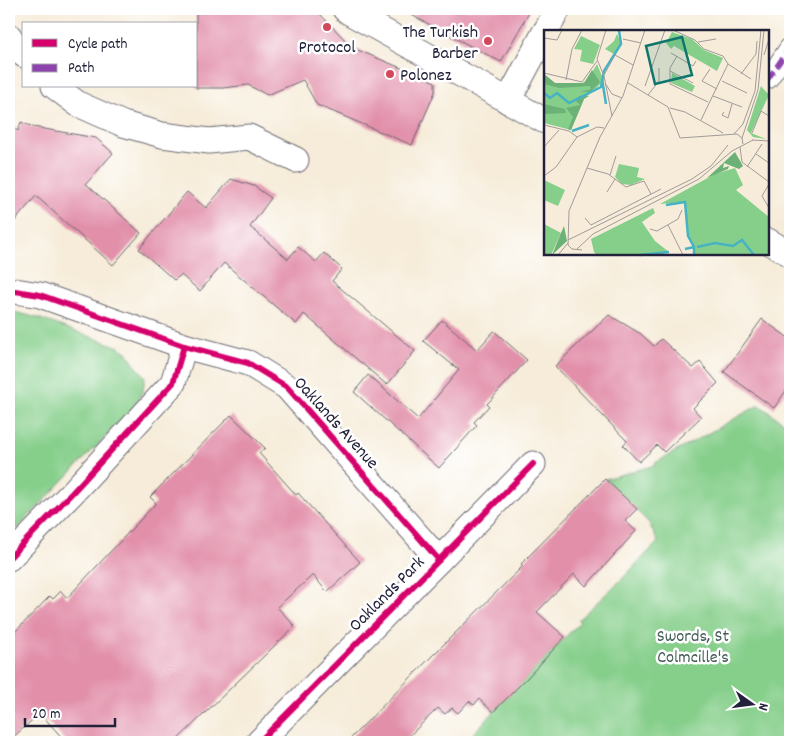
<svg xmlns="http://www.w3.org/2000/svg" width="799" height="751" font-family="Dekko,sans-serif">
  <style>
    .green { fill: #86cf8b; stroke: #547863 }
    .building { fill: #e290aa }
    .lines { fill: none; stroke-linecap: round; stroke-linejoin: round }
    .pedestrian-casing { stroke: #6c6972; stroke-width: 21 }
    .minor-casing { stroke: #6c6972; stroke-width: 27 }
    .pedestrian { stroke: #fff; stroke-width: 19 }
    .minor { stroke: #fff; stroke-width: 25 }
    .quiet { stroke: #8e44ad; stroke-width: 5; stroke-dasharray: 10 5; stroke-linecap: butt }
    .cycleway-casing { stroke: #fff; stroke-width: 9 }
    .cycleway { stroke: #d6006c; stroke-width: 6 }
    .poi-dot { fill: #d1495b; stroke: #fff; stroke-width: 2 }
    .labels { text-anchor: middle; stroke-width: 5; stroke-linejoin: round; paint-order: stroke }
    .poi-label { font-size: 18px; fill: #22223b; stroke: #fff; text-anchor: end }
    .street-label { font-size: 18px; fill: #22223b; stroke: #fff }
    .park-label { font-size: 18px; fill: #455f57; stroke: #fff }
    .inset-river { fill: none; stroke: #46b2c3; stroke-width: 2.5 }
    .inset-road { fill: none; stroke: #a19b9a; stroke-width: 1 }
    .view { fill: #0f766e; fill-opacity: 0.15; stroke: #0f766e; stroke-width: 2.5 }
    .inset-edge { fill: none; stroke: #22223b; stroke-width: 2.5 }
  </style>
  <rect width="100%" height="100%" fill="#fff"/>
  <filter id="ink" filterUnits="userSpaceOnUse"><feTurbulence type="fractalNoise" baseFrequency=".02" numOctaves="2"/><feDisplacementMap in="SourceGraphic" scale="10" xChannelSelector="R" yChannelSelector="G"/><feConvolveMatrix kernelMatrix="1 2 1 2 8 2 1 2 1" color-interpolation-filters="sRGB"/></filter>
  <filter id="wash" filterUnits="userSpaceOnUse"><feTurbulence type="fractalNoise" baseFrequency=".0096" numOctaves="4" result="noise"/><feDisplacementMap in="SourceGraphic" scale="20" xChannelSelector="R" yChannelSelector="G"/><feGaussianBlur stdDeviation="1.12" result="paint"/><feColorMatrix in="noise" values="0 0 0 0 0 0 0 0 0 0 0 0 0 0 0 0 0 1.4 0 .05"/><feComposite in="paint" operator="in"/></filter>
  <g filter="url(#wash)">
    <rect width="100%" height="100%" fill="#f6ecd9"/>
    <g class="green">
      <path d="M9 312H14L38 318 119 347 127 352 135 365 145 376 143 391 132 409 9 537Z"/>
      <path d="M759 405 790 427V742H465L580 622 578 620 620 581 658 542 649 523 605 479 656 465 655 463Z"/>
    </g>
    <g id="blocks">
      <g class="building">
        <path d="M196 9H315L353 48 435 82V92L412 145 317 105 303 80 267 95 248 85 223 88H196Z"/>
        <path d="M400 9H531L501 62Z"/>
        <path d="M21 122 33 127 96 138 113 153 86 184 141 233 113 265 36 196 9 228V124L18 131Z"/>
        <path d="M231 179 254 186 271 198 250 227 288 259 298 247 316 262 324 253 342 269 332 281 415 351 387 385 304 314 296 324 224 263 200 291 181 275 174 280 139 249 187 192 206 208Z"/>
        <path d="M609 315 641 334 654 346 661 339 693 368 700 362 718 383 693 408 701 417 664 452 657 445 639 462 623 445 627 441 555 366Z"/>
        <path d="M762 319 790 339V385L774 408 724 372Z"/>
        <path d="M442 320 477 350 494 331 527 360 487 404 489 406 474 422 477 425 439 468 354 392 368 375 418 419 459 370 423 341Z"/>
        <path d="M231 415 265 448 259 453 296 495 298 493 360 562 327 592 313 575 277 607 295 626 175 742H66L40 713 9 741V638L50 596 53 599 61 591 67 598 156 503 150 497Z"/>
        <path d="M605 479 637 509 625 521 636 531 586 586 574 574 537 612 565 637 527 678 493 712 479 699 474 705 469 701 458 713 452 708 445 714 438 708 403 742H347L432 656 523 566 521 564Z"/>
      </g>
    </g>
  </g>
  <g filter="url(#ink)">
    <use href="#blocks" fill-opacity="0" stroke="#6c6972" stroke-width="1"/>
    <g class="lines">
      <g class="pedestrian-casing">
        <path id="pedestrian" d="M768 79 790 47"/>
      </g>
      <g class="minor-casing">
        <g id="minor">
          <path d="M345 9 349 12 545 121"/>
          <path d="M546 31 558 9"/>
          <path d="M9 36 14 45 24 55"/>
          <path d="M54 86 78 104 123 124 162 135 209 141 249 137 296 160"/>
          <path d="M508 101 545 32"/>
          <path d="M768 241 790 254"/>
          <path d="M9 290 40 295 184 346 248 363 287 387 439 560"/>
          <path d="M9 558 72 493 173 383 184 346"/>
          <path d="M259 742 439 560 533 464"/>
        </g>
      </g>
      <use href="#pedestrian" class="pedestrian"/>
      <use href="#minor" class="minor"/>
      <path class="quiet" d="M768 79 790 47"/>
      <g class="cycleway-casing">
        <g id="cycleway">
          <path d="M9 290 40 295 184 346 248 363 287 387 439 560"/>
          <path d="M9 558 72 493 173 383 184 346"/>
          <path d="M259 742 439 560 533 464"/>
        </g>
      </g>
      <use href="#cycleway" class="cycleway"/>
    </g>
  </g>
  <g class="poi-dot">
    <circle cx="327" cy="27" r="5"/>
    <circle cx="488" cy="41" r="5"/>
    <circle cx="390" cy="74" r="5"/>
  </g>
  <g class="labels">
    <g class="poi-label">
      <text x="478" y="37">The Turkish<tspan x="478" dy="21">Barber</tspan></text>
      <text x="327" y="52" text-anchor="middle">Protocol</text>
      <text x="400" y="80" text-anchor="start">Polonez</text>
    </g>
    <g class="street-label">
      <text transform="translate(337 422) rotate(48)" y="6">Oaklands Avenue</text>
      <text transform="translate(386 593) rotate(-45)" y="6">Oaklands Park</text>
    </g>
    <g class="park-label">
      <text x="693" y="641">Swords, St<tspan x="693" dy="21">Colmcille's</tspan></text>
    </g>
  </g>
  <g transform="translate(544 30)">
    <rect width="225" height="225" fill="#f6ecd9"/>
    <path d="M128 2 148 9 160 20 179 28 173 41 130 16 127 19 122 13ZM73 4 77 13 70 24 61 19 70 11ZM37 6 56 15 49 34 36 31 38 20 30 19ZM53 34 60 51 40 69 27 100 0 93V44L11 53 33 55 43 51ZM128 43 151 56 148 62 127 53ZM217 56 225 65 207 103 222 109 209 107 203 100ZM75 134 95 138 93 147 101 149 87 155 78 154 71 147ZM191 138 199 155 192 160 225 187V225H150V216L144 206 141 172 116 174 171 144ZM0 150 21 160 14 176 0 170ZM109 178 111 183 98 192 111 211 125 222 96 225H53L50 222 47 209ZM0 194 17 203 7 225H0Z" fill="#86cf8b"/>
    <path d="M48 40 56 52 46 62H36L47 59 46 56 15 58 0 54V44L11 53H40ZM35 66H45L40 69 27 100 24 99 29 87 22 78 36 75 32 71ZM0 74 21 79 22 83 0 84ZM191 122 199 136 195 139 180 133 179 138 185 136 184 139 163 148ZM20 196 23 211 8 225 17 203Z" fill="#6cb277"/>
    <path class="inset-river" d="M58 49 62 74M0 63 6 68 13 63 25 73 57 57 60 41 77 14 75 0M28 101 45 95M122 175 141 172 144 206 150 217M153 217 171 213 189 216 198 210 210 225M141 219 150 217V225M96 225 125 222"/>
    <path class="inset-road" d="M62 0 53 29 60 46 68 86M129 0 151 10 160 19 179 26 184 34 207 49M0 8 13 10 18 0M79 9 97 13M154 12 172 9M127 23 149 36 152 31M220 25 225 9M133 26 126 38V54L164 72M166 39 158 51 173 59M126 41 149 53M0 43 38 52 53 31M197 44 212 24 213 11M60 45 71 25 89 35M22 50 28 19 38 0M178 51 203 63M61 53 68 64 78 68M84 53 124 77 136 108 193 104 198 108 199 114M101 56 121 0M104 65 115 51V38M169 66 198 77M126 78 141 82 179 103M180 82 178 85 184 88 188 74M157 90 184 34M0 95 25 101 33 107M208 103 217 81 225 86M190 104 199 94 211 61 217 0M198 108 214 60 220 0M208 110 225 111M0 117 15 100M196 117 198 132 225 152M212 124 225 133M203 137 218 114M43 138 64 144 82 157 100 151 107 164M66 145 72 126M0 146 12 137 33 107 53 97 60 98M225 154 218 166 225 178M63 162 71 149M41 188 47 195 117 159M124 195 139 225M106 199 113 201 134 189 138 180M24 210 148 149 167 136 184 115M33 219 49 204 155 149 188 121 209 110M38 220 28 219 24 215 25 181 56 107 79 66 101 0M14 225 24 213"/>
    <path class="view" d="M138 7 148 45 111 54 102 16Z"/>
    <rect width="225" height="225" class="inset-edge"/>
  </g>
  <rect width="799" height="751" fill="none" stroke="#fff" stroke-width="30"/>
  <rect x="22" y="22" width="175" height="65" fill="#ffffff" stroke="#a7a7b1"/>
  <rect x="32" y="39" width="25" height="8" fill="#d6006c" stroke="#a7a7b1"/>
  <text x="68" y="48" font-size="15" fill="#22223b">Cycle path</text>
  <rect x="32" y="64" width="25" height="8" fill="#8e44ad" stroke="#a7a7b1"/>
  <text x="68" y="72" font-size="15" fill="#22223b">Path</text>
  <g transform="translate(752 704) rotate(104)" stroke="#ffffff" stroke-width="4" paint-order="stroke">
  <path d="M0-4L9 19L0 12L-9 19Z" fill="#22223b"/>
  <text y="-8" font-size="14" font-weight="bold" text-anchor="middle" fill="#22223b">N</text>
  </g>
  <path d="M25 718v8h90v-8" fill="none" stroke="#22223b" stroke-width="2.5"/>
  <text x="32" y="718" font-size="15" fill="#22223b" stroke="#ffffff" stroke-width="4" paint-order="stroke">20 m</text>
</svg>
